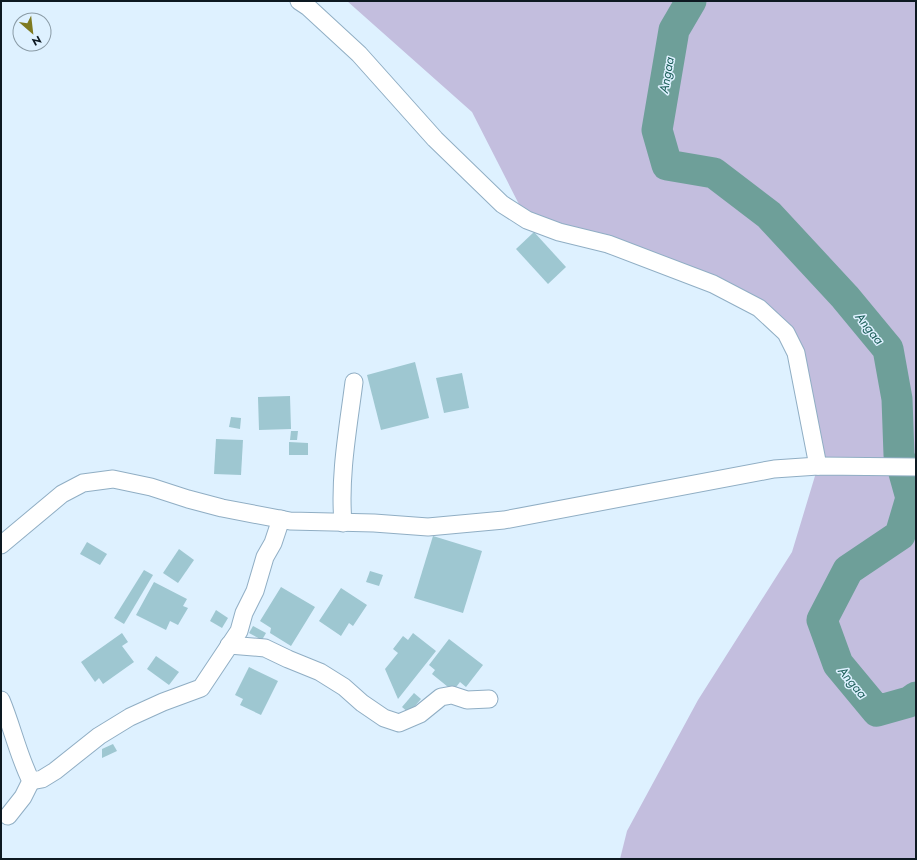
<svg xmlns="http://www.w3.org/2000/svg" width="917" height="860" font-family="Jost,sans-serif">
  <style>
    .green { fill: #c3bede }
    .lines { fill: none; stroke-linecap: round; stroke-linejoin: round }
    .river { stroke: #6e9f99; stroke-width: 31 }
    .building { fill: #9ec7d1 }
    .street-casing { stroke: #90aec4; stroke-width: 19 }
    .street { stroke: #fff; stroke-width: 17 }
    .labels { text-anchor: middle; stroke-width: 3; stroke-linejoin: round; paint-order: stroke }
    .water-label { font-size: 13px; font-style: italic; fill: #1c5f59; stroke: #def1ff }
  </style>
  <rect width="100%" height="100%" fill="#def1ff"/>
  <path class="green" d="M347 1H916V859H620L627 831 698 700 792 552 818 466 796 353 759 308 527 220 472 112Z"/>
  <g class="lines">
    <path class="river" d="M691 1 674 30 657 130 667 165 714 173 769 215 845 297 888 349 897 399 899 455 911 498 900 535 848 570 822 620 838 664 877 711 909 702 916 697"/>
  </g>
  <g class="building">
    <path d="M534 232 566 267 548 284 516 249Z"/>
    <path d="M415 362 429 418 381 430 367 375Z"/>
    <path d="M462 373 469 408 444 413 436 378Z"/>
    <path d="M290 396 291 429 259 430 258 397Z"/>
    <path d="M231 417 241 418 240 429 229 427Z"/>
    <path d="M291 431H298L297 440H290Z"/>
    <path d="M216 439 243 440 241 475 214 474Z"/>
    <path d="M289 442 308 443V455H289Z"/>
    <path d="M433 536 482 551 463 613 414 598Z"/>
    <path d="M87 542 107 554 100 565 80 554Z"/>
    <path d="M179 549 194 560 178 583 163 573Z"/>
    <path d="M144 570 153 575 124 624 114 618Z"/>
    <path d="M370 571 383 575 379 586 366 582Z"/>
    <path d="M154 582 187 599 183 606 188 608 178 625 170 621 166 630 136 615Z"/>
    <path d="M281 587 315 607 291 646 270 633 271 628 260 621Z"/>
    <path d="M341 588 367 605 353 626 349 623 341 636 319 621Z"/>
    <path d="M216 610 228 618 222 628 210 621Z"/>
    <path d="M253 626 266 633 262 640 249 633Z"/>
    <path d="M122 633 128 642 122 646 134 662 103 684 99 678 95 682 81 662Z"/>
    <path d="M413 633 436 651 398 699 385 669 398 653 393 649 403 636 408 640Z"/>
    <path d="M449 639 483 665 466 687 460 682 453 691 432 674 435 670 429 665Z"/>
    <path d="M156 656 179 672 169 685 147 669Z"/>
    <path d="M249 667 278 681 261 715 240 705 243 699 235 695Z"/>
    <path d="M414 693 421 699 409 713 402 707Z"/>
    <path d="M113 744 117 751 102 758V749Z"/>
  </g>
  <g class="lines">
    <g class="street-casing">
      <g id="street">
        <path d="M299 1 308 7 359 54 435 139 502 204 527 220 559 232 608 244 713 284 759 308 786 333 796 353 818 466"/>
        <path d="M343 523C339 476 348 429 354 382"/>
        <path d="M1 545 62 494 83 483 113 479 151 487 188 499 222 508 290 521 374 523 428 527 504 520 774 469 818 466 916 467"/>
        <path d="M229 645 265 648 288 659 320 672 344 687 362 703 384 718 399 723 420 714 441 697 452 695 467 700 489 699"/>
        <path d="M1 700C12 726 18 755 31 781L23 797 8 816"/>
        <path d="M31 781 42 779 55 771 99 736 130 717 163 702 201 688 239 631 244 613 255 591 265 557 273 543 281 519"/>
      </g>
    </g>
    <use href="#street" class="street"/>
  </g>
  <g class="labels">
    <g class="water-label">
      <text transform="translate(666 75) rotate(-80)" y="5">Angaa</text>
      <text transform="translate(870 328) rotate(51)" y="5">Angaa</text>
      <text transform="translate(853 682) rotate(50)" y="5">Angaa</text>
    </g>
  </g>
  <rect width="917" height="860" fill="none" stroke="#0d1921" stroke-width="4"/>
  <g transform="translate(32 32) rotate(152)"><circle r="19" fill="#def1ff" stroke="#8a9ba6"/>
  <path d="M0-3L7 15L0 10L-7 15Z" fill="#7e7a20"/>
  <text y="-6" font-size="11" font-weight="bold" text-anchor="middle" fill="#0d1921">N</text>
  </g>
</svg>
